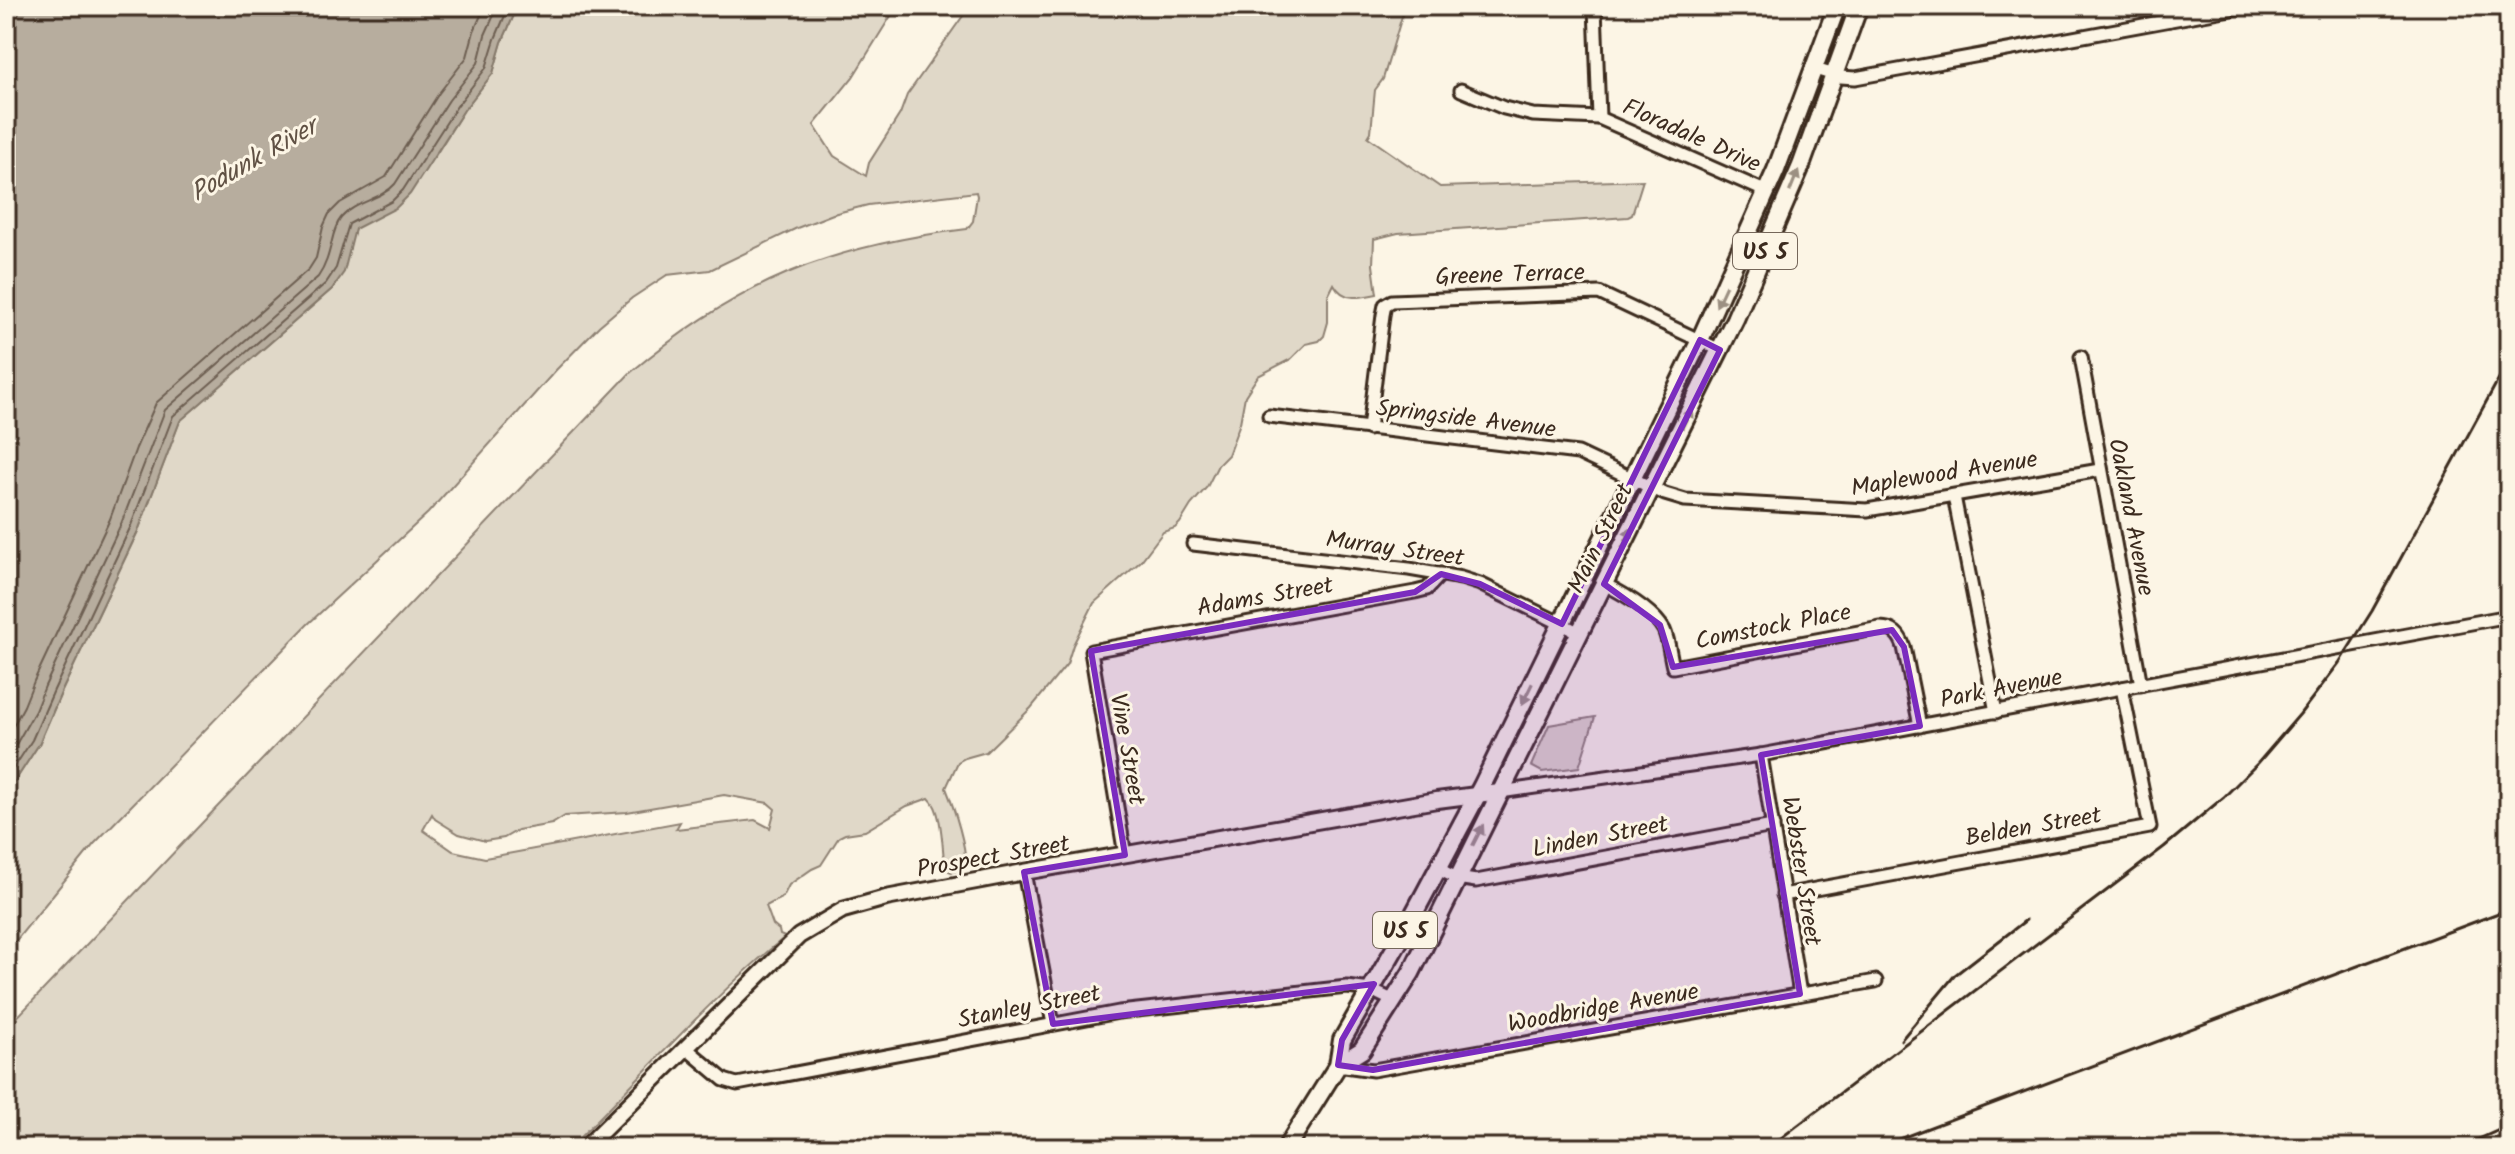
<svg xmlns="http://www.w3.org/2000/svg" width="2515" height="1154" font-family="Kalam,sans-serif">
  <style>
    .green { fill: #e0d8c8; stroke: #8e8173; stroke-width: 2; fill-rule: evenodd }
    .water { fill: #b7ad9e; stroke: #85796b; stroke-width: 2 }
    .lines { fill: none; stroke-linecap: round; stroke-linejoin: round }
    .shore { stroke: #6d5e51; stroke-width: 2 }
    .minor-casing { stroke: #3b2a1e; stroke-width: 17 }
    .major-casing { stroke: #3b2a1e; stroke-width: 20 }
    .highway-casing { stroke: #3b2a1e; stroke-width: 22 }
    .minor { stroke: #fcf5e5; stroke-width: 11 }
    .major { stroke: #fcf5e5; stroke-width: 14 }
    .highway { stroke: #fcf5e5; stroke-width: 16 }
    .rail { stroke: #3b2a1e; stroke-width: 3 }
    .oneway { fill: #9c9082 }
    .marked { fill: #7b2cbf; fill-opacity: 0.2; stroke: #7b2cbf; stroke-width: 6; stroke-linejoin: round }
    .labels { text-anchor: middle; stroke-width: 6; stroke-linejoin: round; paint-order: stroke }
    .shield { fill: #fcf5e5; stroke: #75675a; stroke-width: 2 }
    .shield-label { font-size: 22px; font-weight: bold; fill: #3b2a1e }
    .street-label { font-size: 24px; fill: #3b2a1e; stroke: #fcf5e5 }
    .water-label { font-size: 26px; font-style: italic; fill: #605144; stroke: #fcf5e5 }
  </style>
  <rect width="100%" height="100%" fill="#fcf5e5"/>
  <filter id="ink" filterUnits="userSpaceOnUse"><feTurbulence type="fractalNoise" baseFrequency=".0125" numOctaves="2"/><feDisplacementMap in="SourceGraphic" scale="16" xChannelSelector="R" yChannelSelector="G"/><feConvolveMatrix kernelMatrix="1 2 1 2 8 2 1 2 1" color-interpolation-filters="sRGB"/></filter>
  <g filter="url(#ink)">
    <g class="green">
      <path d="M518 6H897L853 77 814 125 834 156 866 176 869 163 900 114 907 95 970 6H1405L1383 79 1375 90 1371 132 1368 137 1440 187 1643 180 1632 215 1628 217 1398 233 1374 239 1373 265 1377 294C1359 298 1343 301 1334 284L1328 296V322L1324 336 1319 341 1306 344 1291 359 1258 376 1245 396 1240 423 1228 455 1218 465 1207 487 1191 505 1180 523 1175 528 1163 532 1141 561 1094 603 1073 645 1067 664 1031 708 986 752 965 758 958 762 946 788C953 805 969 853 965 869L951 872 945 869C942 849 943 811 929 798L907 806 865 831 845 834 839 837 821 865 812 869 789 885 783 897 766 906 773 925 779 930 780 935 785 937C709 999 640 1079 569 1148H6V1029L630 373C738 282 828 246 967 229L973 221 977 196 976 192 868 205 833 214 797 228 710 270 667 275 632 298 599 326 556 370 428 513 307 625 94 844 6 953V795L39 744 61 693 138 531 180 421 332 289 355 229 435 156 464 110 493 73 502 42ZM724 795 768 803 775 809 770 828 755 820 676 829 680 822 485 858 453 851 423 830 432 814 435 819 459 834 485 841 504 838 518 830 552 824 565 816 627 812Z"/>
      <path d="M1595 717 1579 767 1542 772 1531 766 1549 725Z"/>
    </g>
    <path class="water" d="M6 6H518L502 42 493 73 464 110 410 194 396 208 355 229 344 272 332 289 180 421 138 531 61 693 39 744 6 795Z"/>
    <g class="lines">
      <g class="shore">
        <path d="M6 739 24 706 34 681 110 519 136 448 156 403 309 269 316 258 323 227 329 214 340 203 386 177 439 93 467 57 474 31 485 6"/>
        <path d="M6 762 35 711 45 686 121 524 165 410 318 277C333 256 330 231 341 218 355 201 381 200 395 184L449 100 478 63 485 35 498 6"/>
        <path d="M6 780 32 740 54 690 130 528 173 416 326 283 336 268 349 224 392 201 403 190 457 106 486 68 495 39 509 6"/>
      </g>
      <g class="minor-casing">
        <g id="minor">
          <path d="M1595 6 1599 118"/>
          <path d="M2168 6 2170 20"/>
          <path d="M1815 69 1841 77 1855 78 2247 6"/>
          <path d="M1461 90 1504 108 1533 115 1599 118 1767 192"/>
          <path d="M2081 357 2141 685"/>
          <path d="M1269 416 1578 453 1665 494 1685 500 1867 510 2100 470"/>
          <path d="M1369 429 1383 315 1385 305 1392 301 1599 293 1720 350"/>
          <path d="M1954 496 1996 712"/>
          <path d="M1193 544 1409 569 1461 578 1480 584 1580 633"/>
          <path d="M1604 584C1624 594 1653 610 1664 630 1669 641 1670 655 1673 667L1880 628C1894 628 1900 635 1904 647L1920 726"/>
          <path d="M1761 755 1800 994"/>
          <path d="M1500 792 1761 755 2509 616"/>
          <path d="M1125 855 1091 651 1415 592 1427 589 1441 574"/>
          <path d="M1438 869 1457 878 1476 881 1773 826"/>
          <path d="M1024 872 1053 1024"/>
          <path d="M1783 895 2150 827 2122 688"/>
          <path d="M686 1048 724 1080 737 1084 1119 1012 1347 987 1371 990 1394 1001"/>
          <path d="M1338 1065 1373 1070 1876 981"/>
        </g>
      </g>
      <g class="major-casing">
        <g id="major">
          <path d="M585 1148 799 936 843 910 886 898 1024 872 1437 800 1500 792"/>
          <path d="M2480 1148 2509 1135"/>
        </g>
      </g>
      <g class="highway-casing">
        <g id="highway">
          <path d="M1338 1065 1362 1050 1411 973 1735 319 1801 166 1859 6"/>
          <path d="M1286 1148 1338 1065 1342 1040 1402 936 1482 786 1700 340 1776 170 1837 6"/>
        </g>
      </g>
      <use href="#minor" class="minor"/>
      <use href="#major" class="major"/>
      <use href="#highway" class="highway"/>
      <g class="rail">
        <path d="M1901 1040 1955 975 2026 920"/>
        <path d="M1768 1148 2164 847 2224 797 2258 763 2300 714 2339 663 2372 611 2509 360"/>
        <path d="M1875 1148 2509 909"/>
      </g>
    </g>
    <defs><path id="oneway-solid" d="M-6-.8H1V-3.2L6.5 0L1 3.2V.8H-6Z" transform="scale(2)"/></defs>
    <g class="oneway">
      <use href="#oneway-solid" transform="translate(1794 181) rotate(-68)"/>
      <use href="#oneway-solid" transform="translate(1721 296) rotate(115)"/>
      <use href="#oneway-solid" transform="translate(1687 418) rotate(-64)"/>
      <use href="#oneway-solid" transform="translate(1627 538) rotate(-64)"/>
      <use href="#oneway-solid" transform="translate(1527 694) rotate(116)"/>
      <use href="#oneway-solid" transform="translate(1478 835) rotate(-63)"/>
    </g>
  </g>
  <path class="marked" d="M1700 340 1720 350 1604 584 1660 625 1673 667 1892 630 1904 647 1920 726 1761 755 1800 994 1373 1070 1338 1065 1342 1040 1374 984 1053 1024 1024 872 1125 855 1091 651 1415 592 1441 574 1480 584 1562 624Z"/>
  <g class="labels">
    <g class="shield">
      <rect x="1733" y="233" width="64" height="36" rx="6"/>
      <rect x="1373" y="912" width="64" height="36" rx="6"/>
    </g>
    <g class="shield-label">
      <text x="1765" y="259">US 5</text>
      <text x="1405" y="938">US 5</text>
    </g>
    <g class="street-label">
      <text transform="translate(1692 135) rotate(24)" y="8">Floradale Drive</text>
      <text transform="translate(1510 274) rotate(-2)" y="8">Greene Terrace</text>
      <text transform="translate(1466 418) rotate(7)" y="8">Springside Avenue</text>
      <text transform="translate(1944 473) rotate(-9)" y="8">Maplewood Avenue</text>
      <text transform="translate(2132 517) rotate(79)" y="8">Oakland Avenue</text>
      <text transform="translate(1600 538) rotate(-64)" y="8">Main Street</text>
      <text transform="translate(1395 548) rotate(8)" y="8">Murray Street</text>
      <text transform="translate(1265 596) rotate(-10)" y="8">Adams Street</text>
      <text transform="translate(1773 626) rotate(-11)" y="8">Comstock Place</text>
      <text transform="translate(2001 688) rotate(-11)" y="8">Park Avenue</text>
      <text transform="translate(1128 749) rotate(80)" y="8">Vine Street</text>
      <text transform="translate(2033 826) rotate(-10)" y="8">Belden Street</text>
      <text transform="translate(1600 836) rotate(-11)" y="8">Linden Street</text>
      <text transform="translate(993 856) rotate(-10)" y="8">Prospect Street</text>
      <text transform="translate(1802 871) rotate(81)" y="8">Webster Street</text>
      <text transform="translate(1029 1006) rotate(-11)" y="8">Stanley Street</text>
      <text transform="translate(1603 1007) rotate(-10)" y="8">Woodbridge Avenue</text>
    </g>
    <g class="water-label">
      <text transform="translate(253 159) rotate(-30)" y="9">Podunk River</text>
    </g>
  </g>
  <rect width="2515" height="1154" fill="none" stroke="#fcf5e5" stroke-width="32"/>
  <rect x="16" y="16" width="2483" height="1122" fill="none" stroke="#3b2a1e" stroke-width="3" filter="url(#ink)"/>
</svg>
